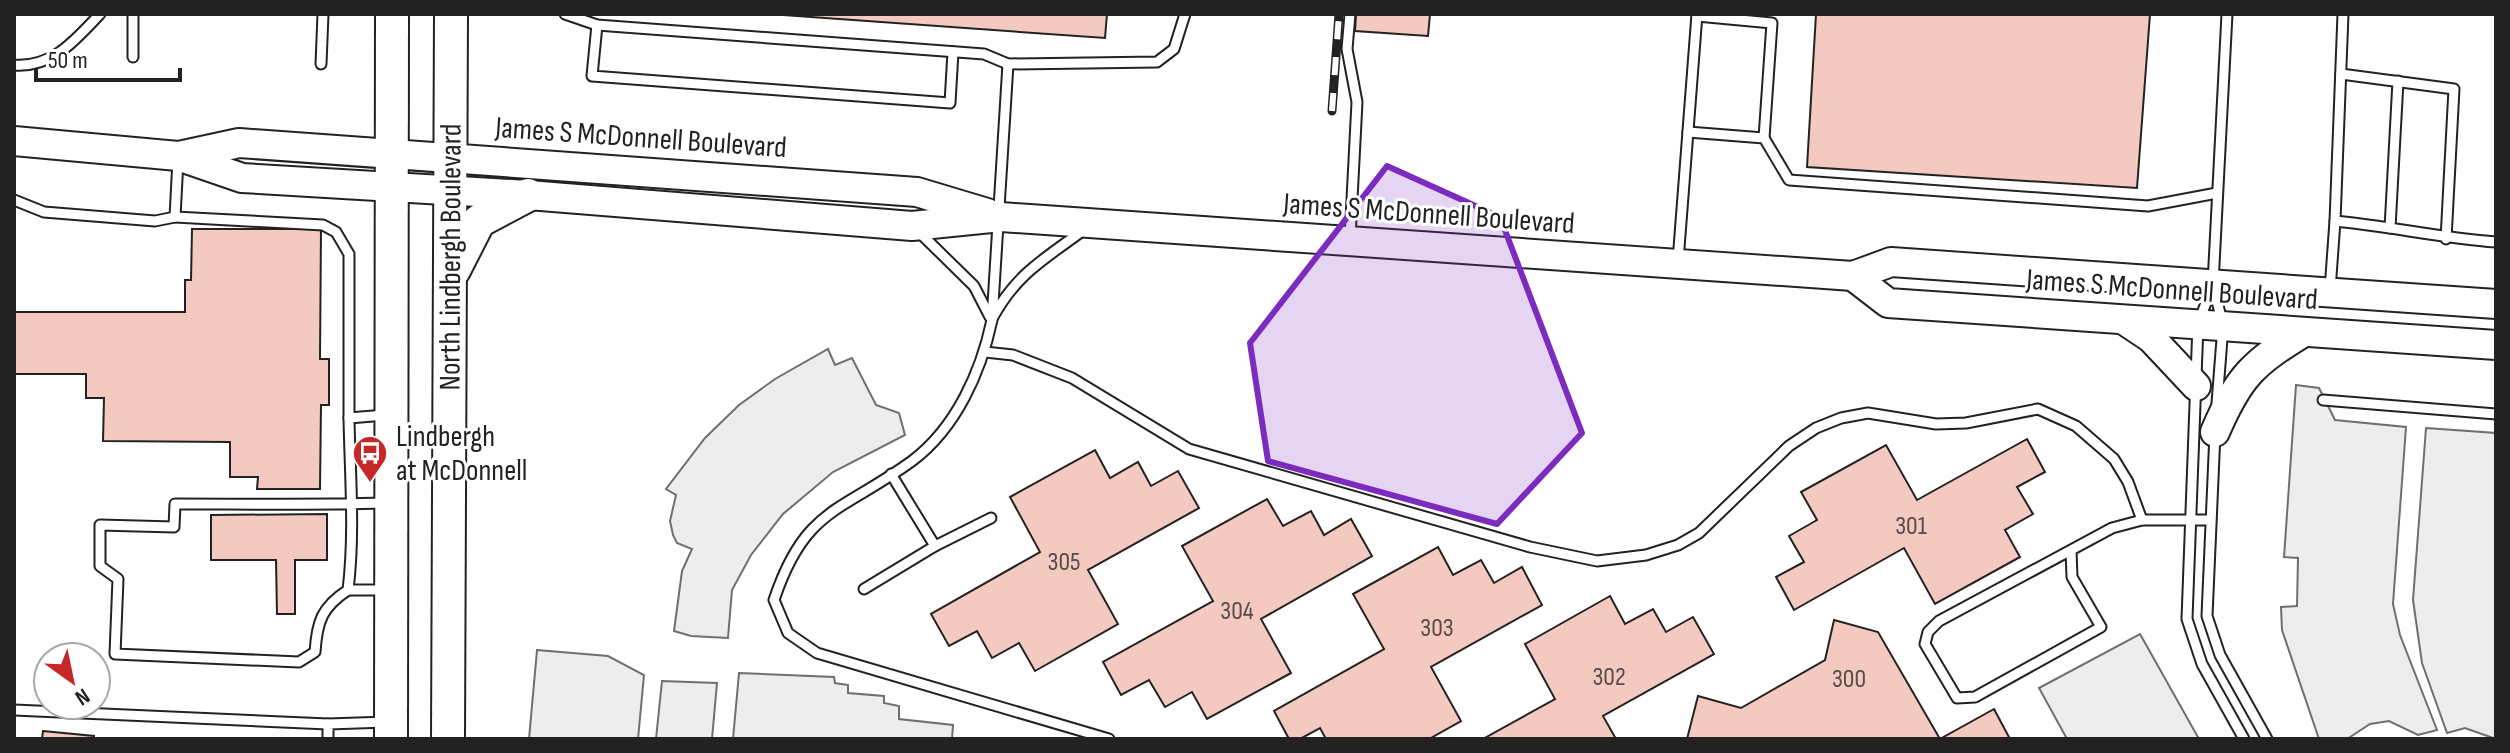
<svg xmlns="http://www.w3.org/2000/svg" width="2510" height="753" font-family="'Sofia Sans Condensed',sans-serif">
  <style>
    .parking { fill: #ededed; stroke: #6f6f6f; stroke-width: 2 }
    .building { fill: #f3c9c0; stroke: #222; stroke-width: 2 }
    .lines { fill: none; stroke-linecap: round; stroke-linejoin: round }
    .lane-casing { stroke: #222; stroke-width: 13 }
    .primary-casing { stroke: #222; stroke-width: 32 }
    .highway-casing { stroke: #222; stroke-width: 36 }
    .lane { stroke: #fff; stroke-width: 9 }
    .primary { stroke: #fff; stroke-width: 28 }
    .highway { stroke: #fff; stroke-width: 32 }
    .rail-casing { stroke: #222; stroke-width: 9 }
    .rail { stroke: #fff; stroke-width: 6; stroke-dasharray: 18; stroke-linecap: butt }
    .marked { fill: #7b2cbf; fill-opacity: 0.2; stroke: #7b2cbf; stroke-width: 6; stroke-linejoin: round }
    .labels { text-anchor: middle; stroke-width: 6; stroke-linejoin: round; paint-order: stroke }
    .number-label { font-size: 26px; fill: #564c4a }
    .street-label { font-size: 30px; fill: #222; stroke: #fff }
    .poi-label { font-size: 30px; fill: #222; stroke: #fff; text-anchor: start }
  </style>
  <rect width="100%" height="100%" fill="#fff"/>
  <g class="parking">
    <path d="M828 349 835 365 852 358 876 405 899 413 905 435 833 472 783 514 751 555 732 590 728 638 691 636 674 631 682 571 692 549 677 543 673 535 670 521 676 495 666 489 705 438 739 405 775 379Z"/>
    <path d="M2296 385 2319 388 2335 420 2406 427 2393 604 2400 635 2437 730 2418 735 2389 721 2370 724 2347 739H2319L2282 630 2281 607 2297 606 2298 558 2284 557Z"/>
    <path d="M2426 428 2496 433V739L2465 728 2447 733 2422 663 2413 600Z"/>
    <path d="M2140 634 2199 739H2067L2039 688Z"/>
    <path d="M537 650 608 656 644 675 638 739H529Z"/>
    <path d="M739 673 834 677 835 683 848 685V693L884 696V703L899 706V719L953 725 952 739H733Z"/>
    <path d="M662 681 717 683 712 739H656Z"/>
  </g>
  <g class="building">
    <path d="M769 14H1107L1105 38Z"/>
    <path d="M1356 14H1430L1428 36 1355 31Z"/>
    <path d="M1816 14H2150L2137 188 1807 167Z"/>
    <path d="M192 229H321L320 359H329V405H321L320 489H257L258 477H230V442L103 441 104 398H86V374H14V312H185V280H191Z"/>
    <path d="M2027 439 2045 472 2017 487 2033 514 2005 530 2020 557 1935 604 1904 548 1794 610 1776 577 1804 562 1789 536 1817 520 1801 492 1886 445 1917 500Z"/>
    <path d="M1095 450 1110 478 1138 462 1151 486 1178 471 1199 508 1088 570 1118 624 1035 671 1019 643 992 658 977 631 949 646 931 614 1040 552 1010 497Z"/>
    <path d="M1267 499 1283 526 1311 511 1324 535 1351 519 1372 556 1261 619 1291 673 1207 719 1192 692 1165 707 1149 680 1121 695 1103 662 1213 601 1182 546Z"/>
    <path d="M327 514V560H295V614H277L276 560H211V515Z"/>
    <path d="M1438 547 1453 575 1481 560 1494 583 1522 567 1542 605 1431 667 1461 721 1429 739H1326L1320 728 1300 739H1289L1274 711 1384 649 1353 594Z"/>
    <path d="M1610 596 1625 624 1653 609 1666 632 1693 617 1714 654 1603 716 1616 739H1483L1555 699 1525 644Z"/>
    <path d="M1834 620 1878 632 1940 739H1687L1698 696 1741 708 1825 660Z"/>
    <path d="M1994 709 2010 739H1940Z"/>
    <path d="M43 731 94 736V739H42Z"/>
  </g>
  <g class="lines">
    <g class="lane-casing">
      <g id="lane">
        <path d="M565 14 597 25 984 54 1008 64 1157 62 1174 49 1185 14"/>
        <path d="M1350 14 1347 49 1357 102 1350 238"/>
        <path d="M2343 14 2335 221C2389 226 2441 238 2496 242"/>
        <path d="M1697 16 1772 23 1764 138"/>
        <path d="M597 25 592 76 950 103 953 52"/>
        <path d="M133 57V14"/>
        <path d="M321 64 323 14"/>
        <path d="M1008 64 992 320C981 372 956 428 912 461 842 512 805 507 774 600L788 633 817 653 1109 739"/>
        <path d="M14 65C53 68 75 40 100 14"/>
        <path d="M2341 74 2454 89 2446 239"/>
        <path d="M1688 132 1764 138 1789 180 2148 206 2217 193"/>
        <path d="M14 200 44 212 155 221 175 217 178 160"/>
        <path d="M175 217 323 225 336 232 349 254V418"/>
        <path d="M2390 228 2398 81"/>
        <path d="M918 231 974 286 990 317"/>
        <path d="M1678 261 1697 14"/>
        <path d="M2212 287 2198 324 2187 619 2202 664 2244 739"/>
        <path d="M2330 290 2335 221"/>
        <path d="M993 317C1017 273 1046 258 1085 229"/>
        <path d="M985 352 1013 355 1072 378 1189 449 1530 547 1597 561 1646 555 1678 545 1699 533 1789 446 1816 428 1841 418 1868 413 1936 424 1966 423 2038 409 2076 426 2114 459 2128 482 2142 520"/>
        <path d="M2323 400 2496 414"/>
        <path d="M2217 403 2223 326 2213 284 2227 14"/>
        <path d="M385 415 349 418C350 475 355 533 348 590 322 607 317 621 315 652L299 662 115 654 118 579 100 566V525L174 527 175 504C245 504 315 505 385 503"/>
        <path d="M2215 433 2207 616 2220 655 2267 739"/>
        <path d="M891 474 935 546"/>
        <path d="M2071 550 2072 577 2101 627 1975 697 1957 698 1925 644 1928 632 1939 621 2112 528 2142 520H2210"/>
        <path d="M864 589 935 546 991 518"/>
        <path d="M348 590H385"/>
        <path d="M14 710 328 724"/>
        <path d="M328 739V724L387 722"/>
      </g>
    </g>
    <g class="primary-casing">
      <g id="primary">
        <path d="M14 141 178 156 242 178 528 195 912 226 1001 217 1853 276 1891 262 2496 304"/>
        <path d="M179 156 239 143 917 192 987 213"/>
        <path d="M1853 276 1888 303 2496 345"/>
        <path d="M2124 320 2151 338 2196 386"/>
        <path d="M2215 432C2239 376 2253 363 2304 332"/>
      </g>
    </g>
    <g class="highway-casing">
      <g id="highway">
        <path d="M454 270 479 221 528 195"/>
        <path d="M391 739 392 14"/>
        <path id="s1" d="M448 739 451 14"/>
      </g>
    </g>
    <use href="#lane" class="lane"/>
    <use href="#primary" class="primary"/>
    <use href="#highway" class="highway"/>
    <g class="rail-casing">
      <path id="rail" d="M1332 111 1339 14"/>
    </g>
    <use href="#rail" class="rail"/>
  </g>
  <path class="marked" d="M1387 166 1500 217 1582 433 1497 524 1268 461 1250 343Z"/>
  <defs>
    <g id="bus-pin" transform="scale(1.8)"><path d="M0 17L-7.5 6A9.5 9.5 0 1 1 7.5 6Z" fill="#c62828" stroke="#fff"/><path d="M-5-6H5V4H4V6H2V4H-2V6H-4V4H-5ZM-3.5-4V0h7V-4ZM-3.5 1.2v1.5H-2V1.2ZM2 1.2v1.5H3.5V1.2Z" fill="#fff"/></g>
  </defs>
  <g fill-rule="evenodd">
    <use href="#bus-pin" x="370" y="453"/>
  </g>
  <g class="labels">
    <g class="number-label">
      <text x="1911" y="534">301</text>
      <text x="1064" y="570">305</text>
      <text x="1237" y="619">304</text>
      <text x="1437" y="636">303</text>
      <text x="1609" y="685">302</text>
      <text x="1849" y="687">300</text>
    </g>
    <g class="street-label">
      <text transform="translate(641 137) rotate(4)" y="10">James S McDonnell Boulevard</text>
      <text transform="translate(1429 213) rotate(4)" y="10">James S McDonnell Boulevard</text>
      <text dy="10" stroke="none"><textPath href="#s1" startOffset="482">North Lindbergh Boulevard</textPath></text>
      <text transform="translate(2172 289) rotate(4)" y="10">James S McDonnell Boulevard</text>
    </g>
    <g class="poi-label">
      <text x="396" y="446">Lindbergh<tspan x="396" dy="34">at McDonnell</tspan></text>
    </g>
  </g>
  <rect width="2510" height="753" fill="none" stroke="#222222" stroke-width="32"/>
  <g transform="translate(72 681) rotate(147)"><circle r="38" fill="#ffffff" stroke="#a7a7a7" stroke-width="2"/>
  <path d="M0-6L14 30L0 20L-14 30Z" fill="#c62828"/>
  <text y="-12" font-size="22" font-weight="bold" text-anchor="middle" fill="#222222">N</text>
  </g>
  <path d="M36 68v12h144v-12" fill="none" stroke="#222222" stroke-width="4"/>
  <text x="48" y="68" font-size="24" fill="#222222" stroke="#ffffff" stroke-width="6" paint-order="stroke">50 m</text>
</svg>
